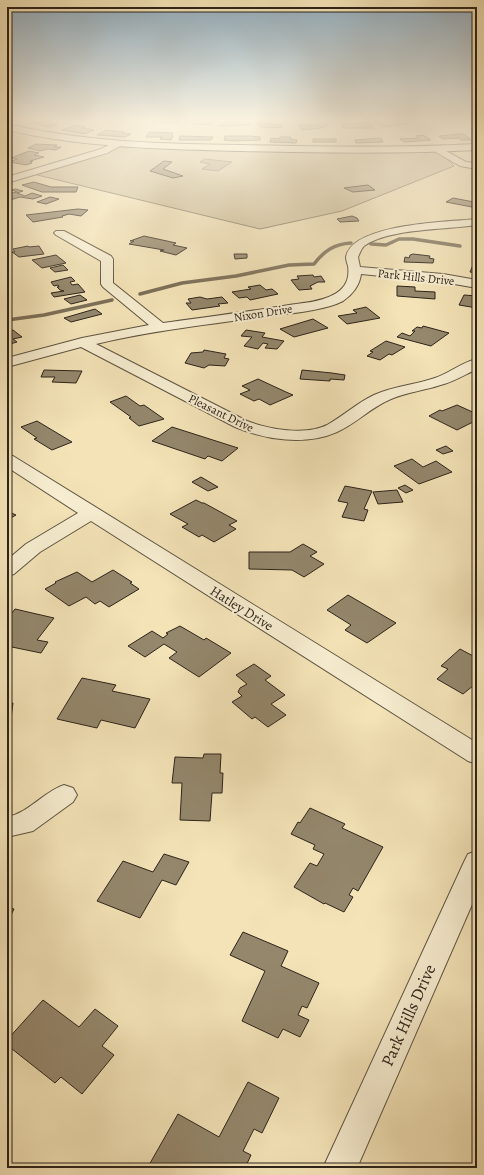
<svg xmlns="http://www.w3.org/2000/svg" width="484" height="1175" font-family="Alegreya,serif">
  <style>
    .green { fill: #d1c29c; stroke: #7f725b }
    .water { fill: #b0a282; stroke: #7c6f58 }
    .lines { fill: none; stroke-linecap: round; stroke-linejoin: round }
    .stream { stroke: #7c6f58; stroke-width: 3.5 }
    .building { fill: #94876c; stroke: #2d231a }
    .street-casing { stroke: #5e5341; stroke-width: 2 }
    .secondary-casing { stroke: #2d231a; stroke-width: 2 }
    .street { fill: #f7edd0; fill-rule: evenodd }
    .secondary { fill: #f7edd0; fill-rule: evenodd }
    .labels { text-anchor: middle; stroke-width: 4; stroke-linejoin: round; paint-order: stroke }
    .far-street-label { font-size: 12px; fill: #2d231a; stroke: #f7edd0 }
    .street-label { font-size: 14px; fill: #2d231a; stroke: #f7edd0 }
    .near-street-label { font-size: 17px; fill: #2d231a; stroke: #f7edd0 }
  </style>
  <rect width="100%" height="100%" fill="#f3e3b7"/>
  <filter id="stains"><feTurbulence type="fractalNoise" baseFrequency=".005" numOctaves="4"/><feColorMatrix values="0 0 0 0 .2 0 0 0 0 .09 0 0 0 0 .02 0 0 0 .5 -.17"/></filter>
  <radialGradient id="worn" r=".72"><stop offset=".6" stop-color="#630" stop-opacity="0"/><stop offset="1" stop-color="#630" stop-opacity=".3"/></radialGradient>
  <path class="green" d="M117 144 437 149 454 166 342 211 260 229 29 173Z"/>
  <path class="water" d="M205 159 232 162 218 171 202 169 210 164 200 162Z"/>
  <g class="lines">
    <g class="stream">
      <path d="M371 244 386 245 399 239H413L460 246"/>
      <path d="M140 294 182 283 236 276 289 265 314 264C324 251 334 244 351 243"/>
      <path d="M7 320 44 315 112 300"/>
    </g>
  </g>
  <g class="building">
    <path d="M40 121H43L58 124 49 127 34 123Z"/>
    <path d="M149 121H182L179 124Z"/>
    <path d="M185 121H216L210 125 193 124 195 122Z"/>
    <path d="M223 121H234L252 122 250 125 219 126Z"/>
    <path d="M259 121 268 122 266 124 283 125 281 128 260 127 262 125H257Z"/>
    <path d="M373 121H404L409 124 383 127Z"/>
    <path d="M319 123H327L329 126H324L325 127 321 128 302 130 299 125H320Z"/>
    <path d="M369 123 373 128H344L341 124Z"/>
    <path d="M76 125 85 127 82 128 94 130 85 134 62 130Z"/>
    <path d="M106 130 124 132 122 133 131 134 125 137 97 135Z"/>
    <path d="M149 132 173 133 171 136H173L171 140 160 139 162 137H146Z"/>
    <path d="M459 134H464L471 140H461L459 138 443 139 439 136Z"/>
    <path d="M423 135 431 140 404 142 400 139 419 138 416 136Z"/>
    <path d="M180 136 213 137 211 140H179Z"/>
    <path d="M225 136H250L260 137V140L234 141 224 140Z"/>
    <path d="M280 137H291L290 139 297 140 296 143 270 142 271 138 279 139Z"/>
    <path d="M381 138 383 142 356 143 355 140Z"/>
    <rect x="313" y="139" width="23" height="3"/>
    <path d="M36 144 57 145 54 147H61L56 150 48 149 40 151 28 148Z"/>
    <path d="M29 151 39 153 34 155 44 157 30 161H33L30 162 32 163 26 165 10 162 17 159 11 158Z"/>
    <path d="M164 161 172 162 163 169 183 176 173 178 150 171Z"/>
    <path d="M34 182 51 187H78L76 192H42L22 185Z"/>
    <path d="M368 185 375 190 353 192 344 188Z"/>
    <path d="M15 189 23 191 17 193 25 196 32 193 42 196 33 199 20 197 10 200H7V194L17 192 12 190Z"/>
    <path d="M50 197 59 199 46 204 37 202Z"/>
    <path d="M453 198 474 202 477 200V208L446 202Z"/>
    <path d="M78 209 88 210 81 216 69 214 62 216 63 217 33 222 26 215Z"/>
    <path d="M352 216 357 218 359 221 340 222 337 219Z"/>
    <path d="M144 236 176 243 173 245 187 248 176 255 160 251 164 250 129 244 134 241H130Z"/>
    <path d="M28 246 29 247 39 246 44 254 19 257 12 252H15L13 249Z"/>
    <path d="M234 254H247V258L235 259Z"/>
    <path d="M413 254 430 256 429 258 434 259 433 263 404 262 405 257 409 258 410 255Z"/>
    <path d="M56 255 66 263 42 268 32 260Z"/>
    <path d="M476 258 477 273 470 272Z"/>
    <path d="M63 265 68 270 55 272 50 268Z"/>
    <path d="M313 275 314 277 321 276 325 282H318L310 286 312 289 299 290 291 280 299 279 297 276Z"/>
    <path d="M71 277 75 281 70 282 72 285 78 284 85 292 54 297 51 293 64 291 60 290 57 287H59L58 285 54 286 51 282Z"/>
    <path d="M260 285 266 290 272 289 278 294 250 300 247 297 239 298 232 292 251 289 248 287Z"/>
    <path d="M397 286 415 287V291L435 292V299L397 296Z"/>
    <path d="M80 295 87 300 71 304 64 299Z"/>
    <path d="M464 295 477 296V308L459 305Z"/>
    <path d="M200 297 207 299 222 297 228 303 218 304 220 306 192 310 186 303H191L188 299Z"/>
    <path d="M366 307 380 318 347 324 338 316 357 313 353 310Z"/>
    <path d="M95 309 102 314 71 322 64 318Z"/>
    <path d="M313 319 328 328 294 337 280 329Z"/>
    <path d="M423 326 449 333 431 346 397 337 402 333 410 336 415 331H412L417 327 422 328Z"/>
    <path d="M13 330 22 337 13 339 17 342 10 344 7 343V331Z"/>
    <path d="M246 330 265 333 262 337 284 341 277 349 265 348 268 344 263 343 258 349 244 346 252 337 241 336Z"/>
    <path d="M386 341 405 347 392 355 389 354 380 360 367 356 373 352 370 351Z"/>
    <path d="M204 350 226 354 224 358 229 359 225 366 209 365 204 368 185 363 191 353 203 352Z"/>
    <path d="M44 370 82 371 76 383 52 382 55 377H41Z"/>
    <path d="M302 370 332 373 345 375 344 380 330 379V381L300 379Z"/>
    <path d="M258 379 286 392 293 395 270 405 259 399 254 401 240 394 250 390 242 386Z"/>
    <path d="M126 396 140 406 144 405 164 419 139 426 129 418 131 417 110 402Z"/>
    <path d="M457 405 477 414V424L473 422 457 430 429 416 440 410 442 411Z"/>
    <path d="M37 421 72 442 52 450 34 439 37 438 21 427Z"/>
    <path d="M172 427 238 448 222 461 208 456 205 459 152 441Z"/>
    <path d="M446 446 453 451 443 454 436 450Z"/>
    <path d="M412 459 423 467 436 461 452 472 419 484 394 466Z"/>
    <path d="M201 477 218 487 208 491 192 482Z"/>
    <path d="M405 485 413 490 406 493 398 488Z"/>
    <path d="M345 486 372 491 364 509 368 510 364 521 342 517 348 503 338 501Z"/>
    <path d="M397 490 403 502 378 504 373 492Z"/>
    <path d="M196 500 202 503H204L237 521 229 525 236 529 214 542 202 535 199 537 182 527 188 524 170 514Z"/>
    <path d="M7 511 16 515 7 520Z"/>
    <path d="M303 544 317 552 310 556 324 564 304 577 292 570 249 569V552H290Z"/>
    <path d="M113 570 132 582 130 583 139 589 109 607 100 601 95 604 86 597 69 606 45 589 56 583 55 582 77 572 92 582Z"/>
    <path d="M348 595 396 623 367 643 345 630 351 625 327 610Z"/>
    <path d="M15 609 54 618 37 640 48 642 41 653 7 646V619Z"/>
    <path d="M180 626 204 640 206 638 231 653 199 677 169 658 177 652 164 644 145 657 128 646 152 631 163 638 168 634 166 633Z"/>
    <path d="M460 649 477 658V686L474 685 463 694 437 679 448 669 441 666Z"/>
    <path d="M254 664 271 676 265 680 285 695 271 704 286 715 268 727 255 717 252 719 232 702 242 696 238 692 240 688 247 684 236 675Z"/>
    <path d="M82 678 116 685 112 691 150 699 135 728 101 720 97 728 57 719Z"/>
    <path d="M7 703H13L10 725H7Z"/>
    <path d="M204 754H221L220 773H223L222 793H212L210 821 180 820 182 783H172L175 757 203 758Z"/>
    <path d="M310 808 345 824 342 828 383 847 358 891 353 888 349 895 353 897 344 912 325 903 324 904 294 887 310 863 317 866 324 854 313 849 315 845 291 834 298 822 300 823Z"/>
    <path d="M164 854 189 862 176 885 162 880 140 918 97 901 123 861 153 872Z"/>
    <path d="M7 907 14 909 7 923Z"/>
    <path d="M243 932 288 951 281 966 319 983 307 1008 302 1006 298 1015 309 1020 300 1037 283 1029 278 1038 242 1021 265 971 230 955Z"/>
    <path d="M43 1000 79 1027 95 1009 118 1026 102 1046 114 1055 82 1094 61 1077 55 1083 7 1045V1040Z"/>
    <path d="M248 1082 279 1098 262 1133 254 1129 243 1151 251 1155 245 1168H154L149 1165 178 1114 219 1137Z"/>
  </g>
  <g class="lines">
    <g class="street-casing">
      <g id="street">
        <path d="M117 141 121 144 120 146 107 153 7 183V177L101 149Z"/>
        <path d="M437 146 466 162 477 163V169L460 166 434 151 432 149Z"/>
        <path d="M477 219V225C446 230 389 228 364 246 361 249 360 253 358 257L360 267 443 274 477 280V288L443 282 361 274C360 285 352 295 343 301 324 311 284 314 262 317 206 325 151 331 96 344L247 421C268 429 306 436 327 425 343 416 357 403 374 395 394 386 415 385 435 378 450 373 462 362 477 359V369C466 374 455 381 444 384 426 390 408 392 391 399 371 407 356 424 337 432 305 446 266 440 235 427L81 347 7 367V358L82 338 149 325 103 287 101 284V261L56 235 54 233 56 231H64L111 256 113 259V283L163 323C205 317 247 312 289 305 303 303 320 302 333 295 345 289 350 279 348 266 347 263 346 259 346 257 352 223 450 222 477 219Z"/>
        <path d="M7 455 13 456 477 743V764L468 761 91 521 40 552 14 574 7 576V560L26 544 78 513 7 467Z"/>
        <path d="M64 785 73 788 77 795 73 802 33 831 7 837V817C29 813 43 792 64 785Z"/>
        <path d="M477 851V893L357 1168H323L464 862 468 854Z"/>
      </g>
    </g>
    <g class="secondary-casing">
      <path id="secondary" d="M7 124C85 142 162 144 241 145 320 147 398 148 477 144V150C398 154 320 153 241 151 162 149 85 148 7 130Z"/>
    </g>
    <use href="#street" class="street"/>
    <use href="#secondary" class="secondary"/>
  </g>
  <linearGradient id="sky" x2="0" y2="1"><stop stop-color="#91adbf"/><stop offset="0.42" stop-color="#faf2df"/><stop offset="1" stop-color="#faf2df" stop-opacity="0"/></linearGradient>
  <rect width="484" height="286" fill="url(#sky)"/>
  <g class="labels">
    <g class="far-street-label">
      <text transform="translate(416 277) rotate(6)" y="4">Park Hills Drive</text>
      <text transform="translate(263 313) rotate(-9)" y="4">Nixon Drive</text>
      <text transform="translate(221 413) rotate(26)" y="4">Pleasant Drive</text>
    </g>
    <g class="street-label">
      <text transform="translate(242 608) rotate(32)" y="5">Hatley Drive</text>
    </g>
    <g class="near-street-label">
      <text transform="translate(408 1015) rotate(-66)" y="6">Park Hills Drive</text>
    </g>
  </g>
  <rect width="484" height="1175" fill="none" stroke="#f3e3b7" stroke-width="24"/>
  <rect x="8" y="8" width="468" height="1159" fill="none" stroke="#2d231a" stroke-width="2"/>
  <rect x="12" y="12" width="460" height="1151" fill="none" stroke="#2d231a"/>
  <rect width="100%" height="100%" filter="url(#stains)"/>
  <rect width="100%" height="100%" fill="url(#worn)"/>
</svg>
